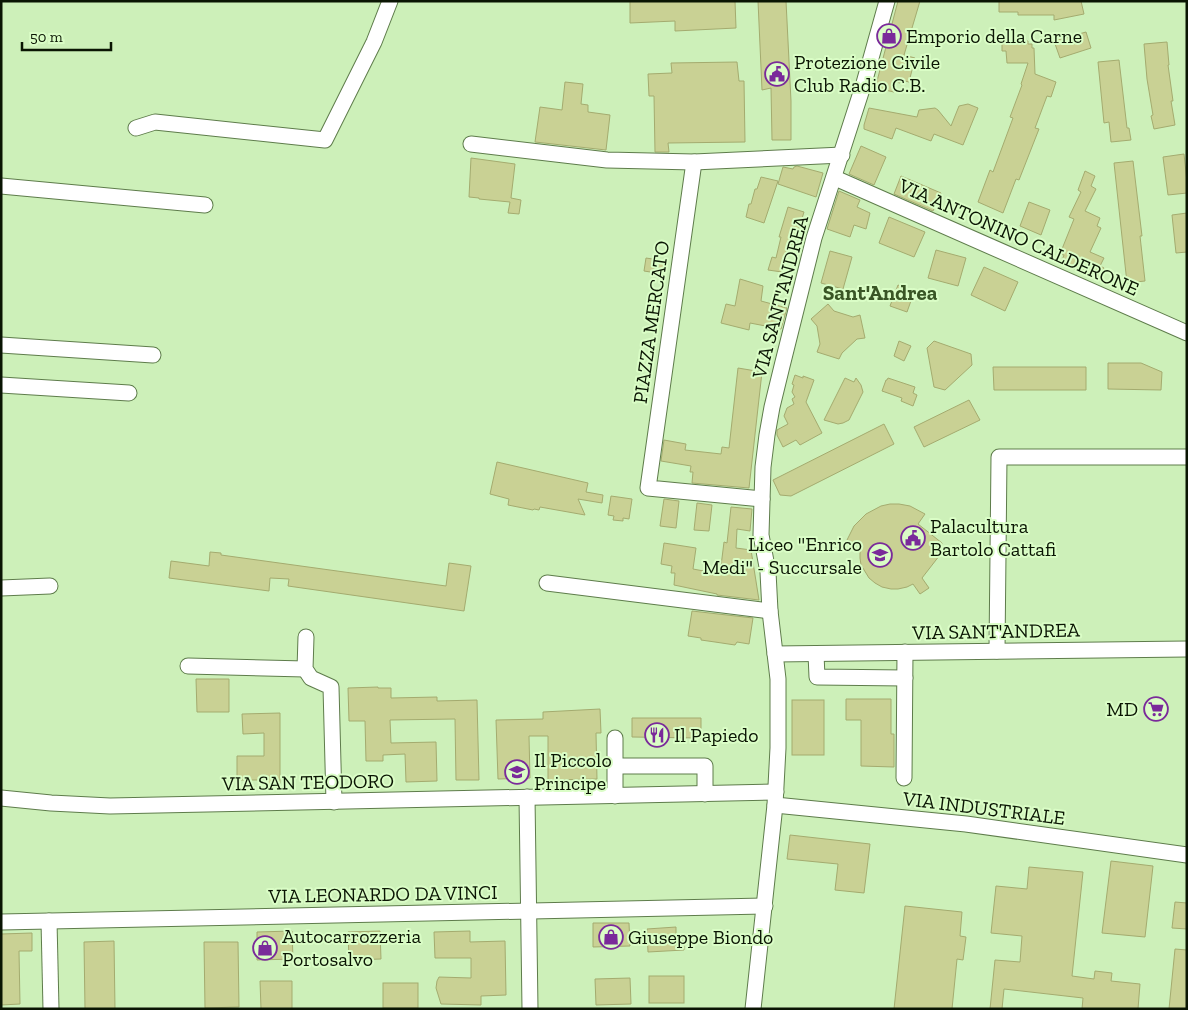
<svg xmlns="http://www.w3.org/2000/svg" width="1188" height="1010" font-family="'Zilla Slab',serif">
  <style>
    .building { fill: #c9d194; stroke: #a4ab6f }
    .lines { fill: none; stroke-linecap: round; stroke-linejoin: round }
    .minor-casing { stroke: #5e7c4b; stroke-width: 17 }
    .minor { stroke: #fff; stroke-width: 15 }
    .labels { text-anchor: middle; stroke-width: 4; stroke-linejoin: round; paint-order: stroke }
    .poi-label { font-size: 20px; fill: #0a1503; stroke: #dafdc6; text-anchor: start }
    .street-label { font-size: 20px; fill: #0a1503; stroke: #dafdc6 }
    .neighbourhood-label { font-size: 21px; font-weight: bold; fill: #395525; stroke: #dafdc6 }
  </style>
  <rect width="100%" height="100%" fill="#cdf0b9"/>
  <g class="building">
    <path d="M630 1H735L736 28 675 31V21L630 23Z"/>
    <path d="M758 1H786L791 101V140H772L771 88 762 90Z"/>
    <path d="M898 1H920L904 55 915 58 909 82 901 80 900 83 896 82 894 92 880 89 881 86 876 85Z"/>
    <path d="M999 1H1081L1084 14 1054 20V15H1018V12H999Z"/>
    <path d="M1086 32 1091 48 1060 58 1054 41Z"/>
    <path d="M1028 41V44H1032V48H1034L1035 74 1056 82 1051 97 1047 96 1035 128 1039 129 1019 180 1016 179 1003 213 978 202 990 170 993 172 1013 118 1010 117 1022 85 1021 84 1028 63H1007L1006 51H1002V42Z"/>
    <path d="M1167 42 1169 65H1168L1173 101H1171L1175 125 1154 129 1151 116 1153 115 1147 79 1144 44Z"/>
    <path d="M1119 60 1127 128H1129L1131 140 1111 142 1109 122 1104 123 1098 62Z"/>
    <path d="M737 62 739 81H744L745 142 668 143 669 152H655L654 96H649L648 74 672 73 671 63Z"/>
    <path d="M565 82 583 84 581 104 588 105V112L610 115 606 150 535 142 540 107 562 110Z"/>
    <path d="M968 104 978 108 963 145 934 134 931 141 896 128 892 139 864 129V125L869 108 917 117 919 110 935 108 938 110 951 126 959 106Z"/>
    <path d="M861 146 886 157 874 185 849 174Z"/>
    <path d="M1184 154 1187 182V193L1168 195 1163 157Z"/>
    <path d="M471 158 515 164 511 198 521 200 519 214 508 213 510 202 479 199V198L469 197Z"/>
    <path d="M1133 161 1142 236H1140L1145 281 1127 283 1114 163Z"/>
    <path d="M797 166 823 173 816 197 778 184 783 167 793 169 794 167Z"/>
    <path d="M1085 171 1095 176 1091 186 1096 189 1085 211 1100 218 1097 226 1101 228 1090 252 1104 258 1100 266 1104 268 1099 280 1061 263 1064 255 1060 254 1074 219 1069 217 1081 192 1078 190Z"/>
    <path d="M901 176 941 193 933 211 894 194Z"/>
    <path d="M761 177 778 181 764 223 746 217 749 204H751L755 189H757Z"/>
    <path d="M839 191 860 200 857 207 870 213 866 229 854 225 850 237 827 229Z"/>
    <path d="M1029 202 1050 210 1041 235 1020 226Z"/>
    <path d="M788 207 804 212 795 241H794L792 250 787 248 782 272 768 270 772 257 776 258 781 237H779Z"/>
    <path d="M1187 213V252L1176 253 1172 215Z"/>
    <path d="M889 217 925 232 914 257 879 243Z"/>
    <path d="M936 250 966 258 958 286 928 278Z"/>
    <path d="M830 251 852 257 843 289 821 283Z"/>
    <path d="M646 258 665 261 663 274 644 271Z"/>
    <path d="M984 267 1018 282 1005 311 971 295Z"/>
    <path d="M740 279 763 286 761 301 787 308 781 329 750 323 749 330 721 323 726 304 735 306Z"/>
    <path d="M898 285 906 288 905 291 911 294 910 297 912 298 907 312 890 306Z"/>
    <path d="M828 304 834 311 853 317 860 315 865 338 857 339 842 353 839 359 817 352 820 344 817 326 811 319Z"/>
    <path d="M899 341 911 346 904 361 894 356Z"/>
    <path d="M934 341 971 354 972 365 945 390 934 387 927 348Z"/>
    <path d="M1108 363H1141L1162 372 1161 390 1108 389Z"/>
    <path d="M993 367H1086V390H994Z"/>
    <path d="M738 368 762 372 749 488 692 483 693 472H690L691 466 661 461 664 440 686 444 685 450 721 454 722 447 729 448Z"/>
    <path d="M795 375 803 378V376L814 380 806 402 822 433 800 445 796 440 783 447 777 435V430L788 424 784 416 787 408 794 404 792 399 795 397 792 392 794 385 792 384Z"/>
    <path d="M845 378 854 382 856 378 861 385 863 392 849 420 843 423 838 424 824 420Z"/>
    <path d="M888 378 915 387 913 393 917 395 913 406 901 401 902 398 882 391 886 380H887Z"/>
    <path d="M969 400 980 420 924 447 914 427Z"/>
    <path d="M884 424 894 444 791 496 780 495 773 480Z"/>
    <path d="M497 462 588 483 586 492 603 495 602 503 578 499 585 515 540 507 539 510 534 509 533 510 508 505 509 499 490 494Z"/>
    <path d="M611 496 632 499 629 519 623 518V521L613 520 614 516 608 515Z"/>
    <path d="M664 499 679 501 676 528 660 526Z"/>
    <path d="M697 503 712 505 709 531 694 530Z"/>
    <path d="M890 504H899L910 506 925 514 918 524 942 543 941 547 943 551 922 578 929 588 920 594 913 584 907 587 898 589H891L882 587 875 583 869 578 861 565 860 558V545L847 540 854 526 866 514 881 506Z"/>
    <path d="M731 507 752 509 750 531 737 529 736 548 751 550 759 600 717 595V594L674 585 675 573H671L672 566 661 564 664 543 696 548 693 569 720 574 724 542 727 543Z"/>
    <path d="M210 552 221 553V555L446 586 449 563 471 566 464 611 288 586 289 579 270 578 269 591 169 578 171 561 209 566Z"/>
    <path d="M692 611 753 618 749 644 737 642 735 645 715 642 701 640V638L688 636Z"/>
    <path d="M196 679H229V712H197Z"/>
    <path d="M378 687V688H391V698L437 697V701L477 700 479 780H456L455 719 390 720 391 743 436 742 437 781 406 782 405 754 383 755V761H366L365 721H349L348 688Z"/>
    <path d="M846 699H891V734H894V767L861 766V720H846Z"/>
    <rect x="792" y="700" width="32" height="55"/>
    <path d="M600 709 601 733H596L597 779 548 780V736H529L530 778 498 779 496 720 543 719V712Z"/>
    <path d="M280 713V784H264V780H237V756H264V733L243 734 242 714Z"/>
    <path d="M632 718H701V738L632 737Z"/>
    <path d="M790 835 870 844 864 893 835 890 838 864 787 859Z"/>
    <path d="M1111 861 1153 866 1145 937 1102 933Z"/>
    <path d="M1029 867 1083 872 1072 976 1094 979 1095 971 1112 973 1111 981 1140 984 1138 1009H1082L1083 998 1004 989 1002 1009H990L995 960 1020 962 1022 936 991 933 996 886 1027 889Z"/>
    <path d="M1175 902 1187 903V929L1172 928Z"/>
    <path d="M905 906 962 912 960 936 966 937 963 960 957 959 952 1009H894Z"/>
    <path d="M593 923H629L630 946 593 947Z"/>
    <path d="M676 927V941H684V950L648 952 647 929Z"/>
    <path d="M292 931 293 959 257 960V932Z"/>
    <path d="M380 931 381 959 349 960 348 932Z"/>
    <path d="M470 931V942L505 941 506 995 481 996V1005L441 1004 436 988 437 981 439 977 471 978V958H435L434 932Z"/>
    <path d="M32 933V951H19L20 1004 1 1005V934Z"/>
    <path d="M114 941 115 1009H85L84 942Z"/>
    <path d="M204 942H238L239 1007 205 1008Z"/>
    <path d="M1175 949 1187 950V1009H1169Z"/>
    <rect x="649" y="976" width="35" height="27"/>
    <path d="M630 978 631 1004 596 1005 595 979Z"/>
    <path d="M260 981H292V1009H261Z"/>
    <rect x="383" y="983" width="35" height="25"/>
  </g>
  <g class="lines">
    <g class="minor-casing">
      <g id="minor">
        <path d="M136 128 155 122 325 140 374 42 390 1"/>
        <path d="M471 144 607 160 694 162 842 155"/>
        <path d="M694 162 648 488 762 499"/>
        <path d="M835 178 1187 333"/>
        <path d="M1 186 205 205"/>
        <path d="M1 345 153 355"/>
        <path d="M1 385 129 393"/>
        <path d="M547 583 770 611"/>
        <path d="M1 588 50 586"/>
        <path d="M306 637 305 669 311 678 331 687 334 802"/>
        <path d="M997 651 999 457H1187"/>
        <path d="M775 654 1187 649"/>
        <path d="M816 654 817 677 905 678"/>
        <path d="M188 666 305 669"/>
        <path d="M615 738V796"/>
        <path d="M615 766H705V794"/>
        <path d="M904 778 905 652"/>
        <path d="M527 797 530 1009"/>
        <path d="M1 798 51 803 110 806 776 792"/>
        <path d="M775 805 966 824 1187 855"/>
        <path d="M49 921 51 1009"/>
        <path d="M1 922 765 906"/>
        <path d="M753 1009 775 805 778 748V679L770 611 768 572 761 535 763 467 767 435 772 407 782 366 814 238 864 83 887 1"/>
      </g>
    </g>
    <use href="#minor" class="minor"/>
  </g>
  <defs>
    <g id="shop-ring" transform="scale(1.25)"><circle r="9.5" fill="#dafdc6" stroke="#7a2a9a" stroke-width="1.5"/><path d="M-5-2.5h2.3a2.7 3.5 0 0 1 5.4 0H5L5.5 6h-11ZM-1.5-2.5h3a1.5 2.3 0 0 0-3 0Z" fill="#7a2a9a"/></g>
    <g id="civic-ring" transform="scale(1.25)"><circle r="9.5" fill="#dafdc6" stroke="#7a2a9a" stroke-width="1.5"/><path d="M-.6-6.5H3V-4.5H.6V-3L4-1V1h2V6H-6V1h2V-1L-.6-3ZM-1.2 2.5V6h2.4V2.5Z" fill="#7a2a9a"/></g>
    <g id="school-ring" transform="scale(1.25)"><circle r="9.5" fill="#dafdc6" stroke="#7a2a9a" stroke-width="1.5"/><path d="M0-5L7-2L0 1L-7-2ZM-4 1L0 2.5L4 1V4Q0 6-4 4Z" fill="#7a2a9a"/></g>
    <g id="supermarket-ring" transform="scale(1.25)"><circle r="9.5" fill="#dafdc6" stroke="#7a2a9a" stroke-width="1.5"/><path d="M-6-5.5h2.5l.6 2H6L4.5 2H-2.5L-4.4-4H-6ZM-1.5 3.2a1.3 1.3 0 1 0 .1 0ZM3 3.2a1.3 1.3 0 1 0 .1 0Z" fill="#7a2a9a"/></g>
    <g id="restaurant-ring" transform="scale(1.25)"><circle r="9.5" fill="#dafdc6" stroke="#7a2a9a" stroke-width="1.5"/><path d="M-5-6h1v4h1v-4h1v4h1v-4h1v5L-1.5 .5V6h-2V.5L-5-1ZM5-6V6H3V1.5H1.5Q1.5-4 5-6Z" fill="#7a2a9a"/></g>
  </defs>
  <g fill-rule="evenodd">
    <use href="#shop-ring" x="889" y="36"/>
    <use href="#civic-ring" x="777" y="74"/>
    <use href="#civic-ring" x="913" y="538"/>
    <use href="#school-ring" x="880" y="555"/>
    <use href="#supermarket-ring" x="1156" y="709"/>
    <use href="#restaurant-ring" x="657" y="735"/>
    <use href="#school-ring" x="517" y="772"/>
    <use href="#shop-ring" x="611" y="937"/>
    <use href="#shop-ring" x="265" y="948"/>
  </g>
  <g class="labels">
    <g class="poi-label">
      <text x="906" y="43">Emporio della Carne</text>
      <text x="794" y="69">Protezione Civile<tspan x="794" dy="23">Club Radio C.B.</tspan></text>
      <text x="930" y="533">Palacultura<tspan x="930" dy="23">Bartolo Cattafi</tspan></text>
      <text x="862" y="551" text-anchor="end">Liceo "Enrico<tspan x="862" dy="23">Medi" - Succursale</tspan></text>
      <text x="1138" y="716" text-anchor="end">MD</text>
      <text x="674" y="742">Il Papiedo</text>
      <text x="534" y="767">Il Piccolo<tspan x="534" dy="23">Principe</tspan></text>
      <text x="282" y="943">Autocarrozzeria<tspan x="282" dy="23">Portosalvo</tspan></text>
      <text x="628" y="944">Giuseppe Biondo</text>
    </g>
    <g class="street-label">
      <text transform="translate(1019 237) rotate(24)" y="7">VIA ANTONINO CALDERONE</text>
      <text transform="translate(780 297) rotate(-75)" y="7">VIA SANT'ANDREA</text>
      <text transform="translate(651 322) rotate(-82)" y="7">PIAZZA MERCATO</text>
      <text transform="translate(996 631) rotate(-1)" y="7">VIA SANT'ANDREA</text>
      <text transform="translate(308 782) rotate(-1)" y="7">VIA SAN TEODORO</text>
      <text transform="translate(984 808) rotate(7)" y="7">VIA INDUSTRIALE</text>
      <text transform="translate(383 894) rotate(-1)" y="7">VIA LEONARDO DA VINCI</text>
    </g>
    <g class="neighbourhood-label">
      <text x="880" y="300">Sant'Andrea</text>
    </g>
  </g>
  <rect width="1188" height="1010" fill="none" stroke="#0a1503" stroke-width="5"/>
  <path d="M22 42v8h89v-8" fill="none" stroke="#0a1503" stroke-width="2.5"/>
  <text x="30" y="42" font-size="15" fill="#0a1503" stroke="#dafdc6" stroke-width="4" paint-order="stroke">50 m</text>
</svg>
